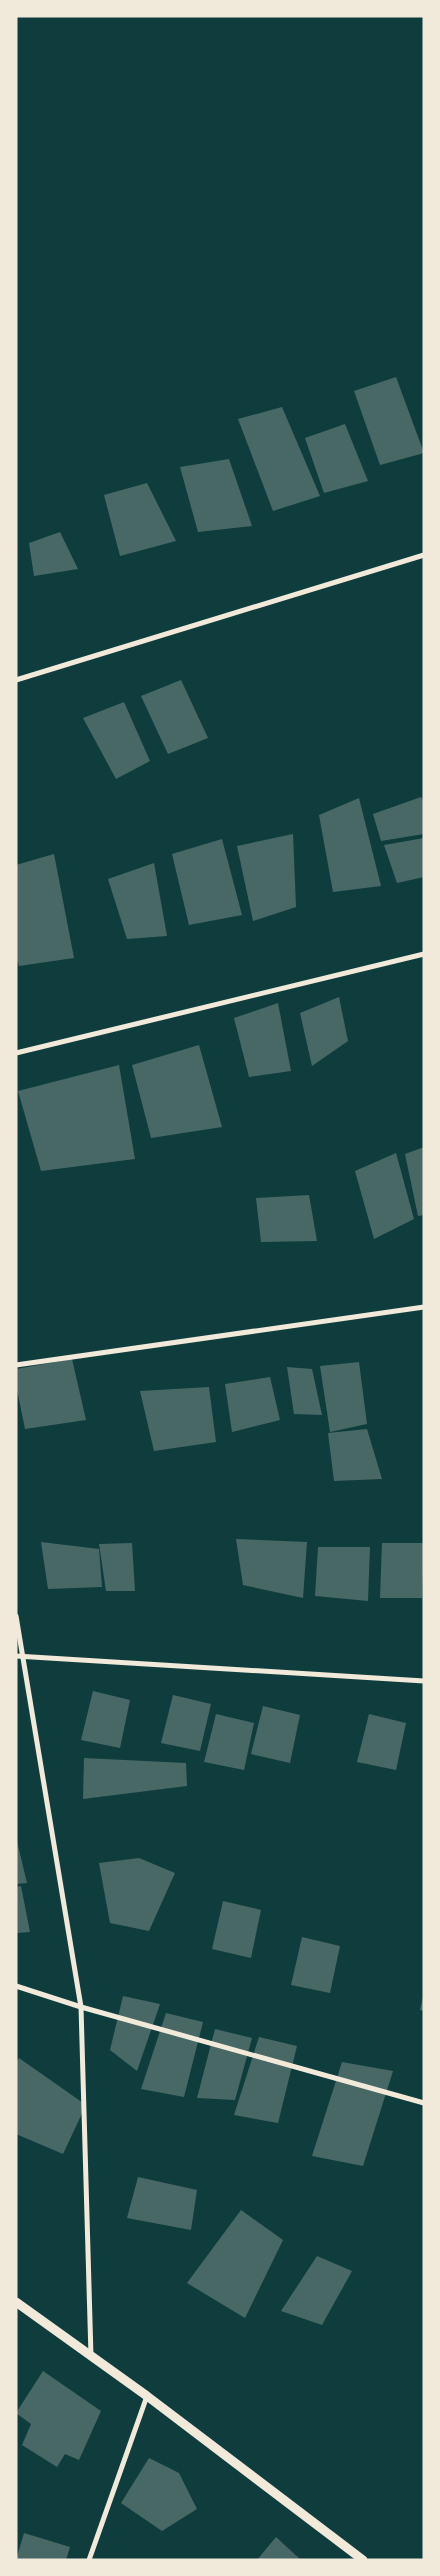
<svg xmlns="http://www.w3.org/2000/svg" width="440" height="2576" font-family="'Alegreya Sans',sans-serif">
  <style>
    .building { fill: #486865 }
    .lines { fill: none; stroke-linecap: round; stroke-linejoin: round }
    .minor { stroke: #f1e9da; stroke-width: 5 }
    .tertiary { stroke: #f1e9da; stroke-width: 9 }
  </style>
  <rect width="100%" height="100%" fill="#0f3d3e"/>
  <g class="building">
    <path d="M396 377 424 453 380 465 354 391Z"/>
    <path d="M282 407 320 496 273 511 238 419Z"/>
    <path d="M345 424 368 481 324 493 305 438Z"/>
    <path d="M229 459 252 526 198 532 180 467Z"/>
    <path d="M147 483 176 541 120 556 104 495Z"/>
    <path d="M60 532 78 569 34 576 29 543Z"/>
    <path d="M181 680 208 738 168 754 141 696Z"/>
    <path d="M124 702 150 761 116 779 83 718Z"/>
    <path d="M421 797 424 802V834L381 841 373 814Z"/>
    <path d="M359 798 381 886 333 892 319 815Z"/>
    <path d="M293 834 296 907 253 921 237 846Z"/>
    <path d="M424 838V877L397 883 384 845Z"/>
    <path d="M222 839 242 915 189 925 172 854Z"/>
    <path d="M54 854 74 958 19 966 16 957V865Z"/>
    <path d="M154 863 167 936 127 939 108 879Z"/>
    <path d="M339 997 348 1041 312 1066 300 1013Z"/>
    <path d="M278 1003 291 1071 249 1077 234 1018Z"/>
    <path d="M199 1045 222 1127 151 1138 132 1065Z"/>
    <path d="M119 1065 135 1159 41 1171 18 1091Z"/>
    <path d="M424 1147V1215L418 1216 405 1154Z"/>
    <path d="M396 1153 414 1219 374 1239 355 1171Z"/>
    <path d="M309 1195 317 1241 261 1242 256 1198Z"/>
    <path d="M72 1359 86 1420 25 1429 16 1385V1369Z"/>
    <path d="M359 1362 367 1424 330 1432 320 1366Z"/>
    <path d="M287 1367 312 1369 322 1415 294 1414Z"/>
    <path d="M270 1377 280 1420 232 1432 225 1384Z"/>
    <path d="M209 1387 216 1442 154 1451 140 1391Z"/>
    <path d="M367 1429 382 1479 334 1481 328 1433Z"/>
    <path d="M236 1539 307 1542 303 1598 243 1585Z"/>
    <path d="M41 1542 99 1549 102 1587 48 1589Z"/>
    <path d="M132 1543 135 1591H106L99 1544Z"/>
    <path d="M382 1543H424L422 1598H380Z"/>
    <path d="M318 1547H370L368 1601 315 1596Z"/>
    <path d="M93 1691 130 1700 120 1748 81 1740Z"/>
    <path d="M173 1695 211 1704 200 1751 161 1743Z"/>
    <path d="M263 1706 300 1715 290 1763 251 1754Z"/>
    <path d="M216 1714 254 1723 244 1770 204 1762Z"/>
    <path d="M369 1714 406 1723 396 1770 357 1762Z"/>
    <path d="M84 1758 186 1763 187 1786 83 1799Z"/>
    <path d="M16 1837 27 1883 16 1884Z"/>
    <path d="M139 1858 175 1873 149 1931 110 1923 99 1863Z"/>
    <path d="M21 1886 30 1932 16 1933V1887Z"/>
    <path d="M223 1901 261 1910 251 1958 212 1949Z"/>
    <path d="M302 1937 340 1946 330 1993 291 1985Z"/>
    <path d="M123 1996 160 2004 137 2071 110 2050Z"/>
    <path d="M423 1996H424V2011L420 2010Z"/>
    <path d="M166 2013 203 2022 184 2097 141 2089Z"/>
    <path d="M215 2029 252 2038 235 2100 197 2098Z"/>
    <path d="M259 2037 297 2046 278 2123 234 2115Z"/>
    <path d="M19 2058 86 2105 63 2154 16 2134V2062Z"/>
    <path d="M342 2062 393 2071 363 2166 312 2156Z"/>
    <path d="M138 2177 197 2190 191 2230 127 2218Z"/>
    <path d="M241 2210 283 2240 245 2318 187 2283Z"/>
    <path d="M317 2256 352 2271 322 2325 281 2311Z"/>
    <path d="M43 2371 101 2411 79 2460 65 2454 57 2467 22 2445 31 2424 16 2413Z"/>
    <path d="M149 2458 179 2473 197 2509 162 2531 121 2503Z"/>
    <path d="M24 2533 70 2547 66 2560H16Z"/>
    <path d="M276 2537 301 2560H257Z"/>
  </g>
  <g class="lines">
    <g class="minor">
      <path d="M16 680 424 555"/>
      <path d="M16 1053 424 954"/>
      <path d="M16 1365 424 1307"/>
      <path d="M16 1616 81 2007 91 2356"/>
      <path d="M16 1656 424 1681"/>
      <path d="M16 1986 81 2007 424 2103"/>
      <path d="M89 2560 147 2396"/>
    </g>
    <path class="tertiary" d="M16 2302 147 2396 363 2560"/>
  </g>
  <rect width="440" height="2576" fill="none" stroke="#f1e9da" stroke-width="35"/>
</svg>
